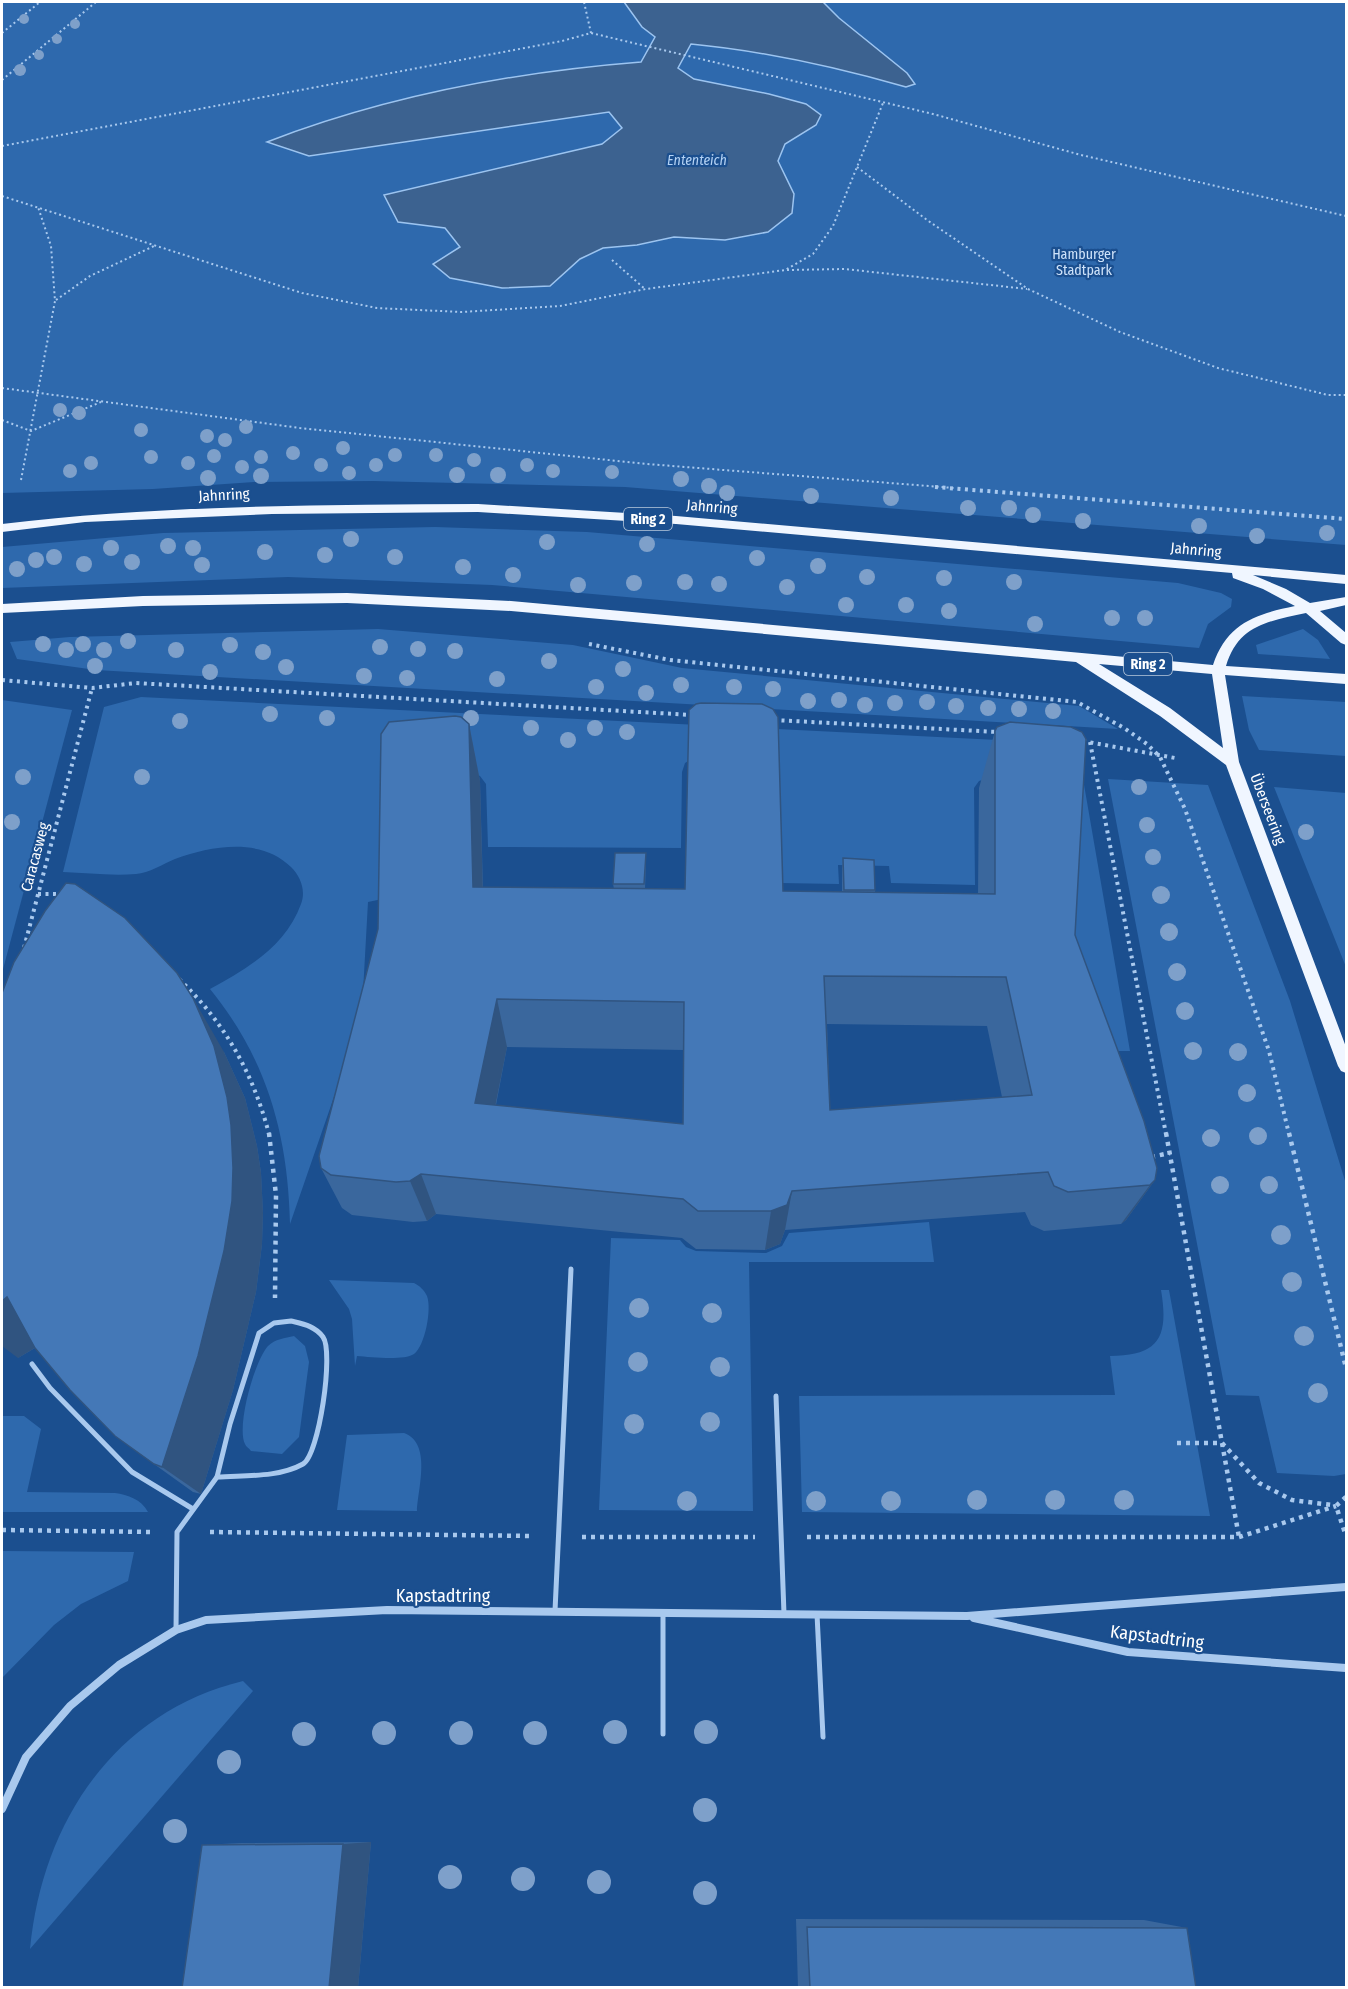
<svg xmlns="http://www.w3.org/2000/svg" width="1348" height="1989" font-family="'Fira Sans Condensed',sans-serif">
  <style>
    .green { fill: #2e69ad }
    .water { fill: #3c6290; stroke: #9cc4f0; stroke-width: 1.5 }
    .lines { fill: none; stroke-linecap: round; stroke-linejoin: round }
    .path-far2 { stroke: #a9c9ee; stroke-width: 2; stroke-dasharray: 2 3; stroke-linecap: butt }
    .path-far1 { stroke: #a9c9ee; stroke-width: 4; stroke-dasharray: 3 4.5; stroke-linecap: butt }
    .path { stroke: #a9c9ee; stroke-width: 4.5; stroke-dasharray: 4 5; stroke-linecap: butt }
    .service { stroke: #a9c9ee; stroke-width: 5 }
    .minor { stroke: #a9c9ee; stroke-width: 8 }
    .primary { fill: #f0f6ff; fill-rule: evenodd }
    .tree { fill: #7ea0ca }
    .wall { fill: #3a679d; fill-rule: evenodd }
    .shaded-wall { fill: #305480 }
    .building { fill: #4478b7; stroke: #305480; stroke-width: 1.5; fill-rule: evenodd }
    .labels { text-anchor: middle; stroke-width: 4.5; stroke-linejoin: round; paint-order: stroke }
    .far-water-label { font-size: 14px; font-style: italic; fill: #b5d3f5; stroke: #1b4f8f }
    .far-park-label { font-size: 14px; fill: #cfe3fa; stroke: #1b4f8f }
    .shield { fill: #1b4f8f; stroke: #bbcadd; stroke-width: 1.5 }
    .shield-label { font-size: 14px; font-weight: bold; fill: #fff }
    .street-label { font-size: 15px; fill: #fff; stroke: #1b4f8f }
    .near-street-label { font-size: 18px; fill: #fff; stroke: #1b4f8f }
  </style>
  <rect width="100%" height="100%" fill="#1b4f8f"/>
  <g class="green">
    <path d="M2 2H1346V545L625 487 373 481 254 482 153 489 2 493Z"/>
    <path d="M435 527 587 532 1178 583 1221 593 1232 599 1231 607 1208 624 1199 648 492 585 288 577 2 588V547L163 533Z"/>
    <path d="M378 629 573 645 682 668 1079 706 1118 729 96 670 17 659 10 642 70 637Z"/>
    <path d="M1303 629 1318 640 1330 659 1258 654 1256 645Z"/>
    <path d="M1242 696 1346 702V756L1259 750 1249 730Z"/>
    <path d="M141 697 1077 744 1130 1051H1107L992 777 979 781 974 788 975 885 891 883 889 866 838 865 839 884 780 883 693 758 685 763 682 772 681 848 488 847 486 784 480 776 467 770 387 898 368 902 363 992 345 1065 290 1224C288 1135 267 1059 210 989 247 969 286 946 301 904 306 891 301 877 291 867 261 837 211 846 175 859 163 864 149 873 136 874 112 876 87 873 63 872L104 707Z"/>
    <path d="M2 700 72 710 2 973Z"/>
    <path d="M1108 779 1208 785 1290 1001 1346 1184V1474L1334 1476 1277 1473 1259 1396 1226 1395Z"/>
    <path d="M1274 787 1346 793V967Z"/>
    <path d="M929 1222 934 1262H749L753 1511 599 1510 611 1238 680 1240 686 1247 696 1251 766 1253 782 1246 789 1233Z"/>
    <path d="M329 1280 414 1283C420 1286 424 1290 427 1296 432 1309 425 1346 414 1354 403 1361 371 1357 357 1356L355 1366 352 1319 349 1309Z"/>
    <path d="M1161 1290H1169L1210 1516 802 1512 799 1396 1115 1395 1110 1356C1159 1356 1169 1337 1161 1290Z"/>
    <path d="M294 1336 305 1346 309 1362 299 1437 282 1454 251 1451C249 1448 246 1447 245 1444 236 1426 255 1360 268 1346 275 1339 285 1338 294 1336Z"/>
    <path d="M2 1416H24L41 1429 27 1492 115 1493C128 1495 141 1499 148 1512H2Z"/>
    <path d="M404 1433C432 1443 418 1488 417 1511L337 1510 347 1435Z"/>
    <path d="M2 1551 134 1552 128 1581 81 1604 54 1625 2 1678Z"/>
    <path d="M243 1681 253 1691 30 1949C42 1822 115 1712 243 1681Z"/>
  </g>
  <path class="water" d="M624 2H823L839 18 907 73 915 84 906 87C836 67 764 51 691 44L678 68 694 79 769 94 806 104 821 115 816 125 785 144 778 161 794 194 792 213 768 232 725 240 674 237 637 245 603 248 580 259 550 286 502 288 450 278 433 264 460 247 445 228 398 222 384 195 602 144 622 128 609 112 309 156 267 142C386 96 514 72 641 62L655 37 642 27Z"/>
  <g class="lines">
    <g class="path-far2">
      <path d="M584 2 591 33"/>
      <path d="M2 33 40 2"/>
      <path d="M2 80 96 2"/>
      <path d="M2 146 562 41 591 33 933 114 1081 155 1346 216"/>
      <path d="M857 167 927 220 1028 289 1120 332 1218 368 1328 395H1346"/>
      <path d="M2 196 302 293 377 308 461 312 560 306 646 289 785 270 813 254 833 226 883 103"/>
      <path d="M612 260 645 289"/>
      <path d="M787 270 845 269 1027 289"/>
      <path d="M56 300 90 276 154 246"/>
      <path d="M2 388 300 428 647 464 954 488"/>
      <path d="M2 420 31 431 101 402"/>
      <path d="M21 480 55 301 51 246 38 207"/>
    </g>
    <g class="path-far1">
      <path d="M935 487 1346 519"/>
      <path d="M589 644 670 660 1077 702 1124 728 1147 744 1160 757 1185 809 1269 1051 1289 1134"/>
      <path d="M2 680 92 688 136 683 692 715"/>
      <path d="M774 720 998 732"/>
      <path d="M1083 741 1175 758"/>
      <path d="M1090 742 1166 1134"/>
      <path d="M38 894H61"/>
      <path d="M24 948 92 688"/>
      <path d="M179 979C225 1023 253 1073 269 1134"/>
    </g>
    <g class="path">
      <path d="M269 1133 276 1195 275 1298"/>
      <path d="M1166 1133 1239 1537"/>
      <path d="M1289 1133 1346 1368"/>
      <path d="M1151 1157 1170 1153"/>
      <path d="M1177 1443H1222L1259 1483 1292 1500 1332 1505"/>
      <path d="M1346 1497 1336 1506 1346 1536"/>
      <path d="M2 1530 152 1532"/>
      <path d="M210 1532 533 1536"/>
      <path d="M582 1537H755"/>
      <path d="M807 1537H1239L1336 1506"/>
    </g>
    <g class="service">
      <path d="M291 1321C303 1324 315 1326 323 1337 334 1352 319 1455 303 1464 278 1478 244 1475 217 1477L230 1424 259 1333 274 1323Z"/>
      <path d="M32 1364 50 1388 132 1472 193 1509"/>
      <path d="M776 1396 784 1614"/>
      <path d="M555 1611 571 1269"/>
      <path d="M663 1613V1734"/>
      <path d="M817 1614 823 1737"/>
      <path d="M176 1630 177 1532 217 1477"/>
    </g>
    <g class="minor">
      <path d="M974 1618 1128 1652 1346 1668"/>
      <path d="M2 1809 26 1757 70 1706 119 1665 176 1630 206 1620 387 1610 967 1616 1346 1587"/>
    </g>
    <path class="primary" d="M478 504 676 516 1346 575V584L1253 575 1286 589 1310 603 1346 597V605L1320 611 1346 633V645L1341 643 1306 613C1269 621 1238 625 1226 666L1346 674V684L1225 675 1239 762 1346 1047V1073L1341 1071 1338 1066 1226 765 1160 716 1076 662 511 611 347 603 143 606 2 613V604L143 596 347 593 511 601 1213 665C1227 623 1256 614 1295 606L1263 589 1233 578 1232 573 676 524 478 512 272 514 85 522 2 532V524C160 505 319 505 478 504ZM1099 664 1212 674 1223 748 1170 708Z"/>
  </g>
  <g class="tree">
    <circle cx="24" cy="19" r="5"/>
    <circle cx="75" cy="24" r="5"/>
    <circle cx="57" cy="39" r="5"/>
    <circle cx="39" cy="55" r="5"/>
    <circle cx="20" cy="70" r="6"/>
    <circle cx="60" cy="410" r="7"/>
    <circle cx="79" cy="413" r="7"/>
    <circle cx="246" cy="427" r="7"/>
    <circle cx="141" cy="430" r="7"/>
    <circle cx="207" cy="436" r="7"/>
    <circle cx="225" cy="440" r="7"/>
    <circle cx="343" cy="448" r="7"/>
    <circle cx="293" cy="453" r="7"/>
    <circle cx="395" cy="455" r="7"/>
    <circle cx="436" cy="455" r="7"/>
    <circle cx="214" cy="456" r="7"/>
    <circle cx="151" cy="457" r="7"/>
    <circle cx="261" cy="457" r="7"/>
    <circle cx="474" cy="460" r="7"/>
    <circle cx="91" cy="463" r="7"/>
    <circle cx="188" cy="463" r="7"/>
    <circle cx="321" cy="465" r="7"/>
    <circle cx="376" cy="465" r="7"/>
    <circle cx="527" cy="465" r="7"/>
    <circle cx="242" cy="467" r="7"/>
    <circle cx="70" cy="471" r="7"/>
    <circle cx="553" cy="471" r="7"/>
    <circle cx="612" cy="472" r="7"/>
    <circle cx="349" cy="473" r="7"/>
    <circle cx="457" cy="475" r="8"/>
    <circle cx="498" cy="475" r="8"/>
    <circle cx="261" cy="476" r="8"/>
    <circle cx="208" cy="478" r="8"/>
    <circle cx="681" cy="479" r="8"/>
    <circle cx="709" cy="486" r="8"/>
    <circle cx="727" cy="493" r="8"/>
    <circle cx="811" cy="496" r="8"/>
    <circle cx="891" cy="498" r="8"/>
    <circle cx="968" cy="508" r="8"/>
    <circle cx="1009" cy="508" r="8"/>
    <circle cx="1033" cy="515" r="8"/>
    <circle cx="1083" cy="521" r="8"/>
    <circle cx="1199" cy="526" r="8"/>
    <circle cx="1327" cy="533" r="8"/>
    <circle cx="1257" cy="536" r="8"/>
    <circle cx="351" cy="539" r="8"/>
    <circle cx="547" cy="542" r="8"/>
    <circle cx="647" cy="544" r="8"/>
    <circle cx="168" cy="546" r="8"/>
    <circle cx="111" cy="548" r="8"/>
    <circle cx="193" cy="548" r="8"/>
    <circle cx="265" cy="552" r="8"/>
    <circle cx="325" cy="555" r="8"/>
    <circle cx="54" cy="557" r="8"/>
    <circle cx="395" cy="557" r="8"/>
    <circle cx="757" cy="558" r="8"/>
    <circle cx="36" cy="560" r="8"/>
    <circle cx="132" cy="562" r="8"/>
    <circle cx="84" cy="564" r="8"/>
    <circle cx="202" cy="565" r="8"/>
    <circle cx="818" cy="566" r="8"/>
    <circle cx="463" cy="567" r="8"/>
    <circle cx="17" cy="569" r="8"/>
    <circle cx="513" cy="575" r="8"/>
    <circle cx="867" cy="577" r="8"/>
    <circle cx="944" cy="578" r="8"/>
    <circle cx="685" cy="582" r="8"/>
    <circle cx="1014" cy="582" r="8"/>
    <circle cx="634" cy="583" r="8"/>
    <circle cx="719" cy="584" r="8"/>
    <circle cx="578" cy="585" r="8"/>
    <circle cx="787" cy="587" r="8"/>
    <circle cx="846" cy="605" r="8"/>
    <circle cx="906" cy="605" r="8"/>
    <circle cx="949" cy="611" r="8"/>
    <circle cx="1112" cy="618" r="8"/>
    <circle cx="1145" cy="618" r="8"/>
    <circle cx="1035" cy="624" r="8"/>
    <circle cx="128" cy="641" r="8"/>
    <circle cx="43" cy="644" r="8"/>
    <circle cx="83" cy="644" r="8"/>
    <circle cx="230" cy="645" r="8"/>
    <circle cx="380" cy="647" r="8"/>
    <circle cx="418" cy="649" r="8"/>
    <circle cx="66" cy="650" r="8"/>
    <circle cx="104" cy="650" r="8"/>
    <circle cx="176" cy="650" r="8"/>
    <circle cx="455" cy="651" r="8"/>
    <circle cx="263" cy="652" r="8"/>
    <circle cx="549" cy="661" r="8"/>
    <circle cx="95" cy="666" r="8"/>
    <circle cx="286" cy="667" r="8"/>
    <circle cx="623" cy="669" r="8"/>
    <circle cx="210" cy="672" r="8"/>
    <circle cx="364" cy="676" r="8"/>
    <circle cx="407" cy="678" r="8"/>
    <circle cx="497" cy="679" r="8"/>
    <circle cx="681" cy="685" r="8"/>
    <circle cx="596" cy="687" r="8"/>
    <circle cx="734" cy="687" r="8"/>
    <circle cx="773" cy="689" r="8"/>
    <circle cx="646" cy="693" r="8"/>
    <circle cx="839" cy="700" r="8"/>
    <circle cx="808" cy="701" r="8"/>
    <circle cx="927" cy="702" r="8"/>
    <circle cx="895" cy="703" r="8"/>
    <circle cx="865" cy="705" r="8"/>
    <circle cx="956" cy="706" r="8"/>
    <circle cx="988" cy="708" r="8"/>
    <circle cx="1019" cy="709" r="8"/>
    <circle cx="1053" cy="711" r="8"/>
    <circle cx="270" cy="714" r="8"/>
    <circle cx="327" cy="718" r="8"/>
    <circle cx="471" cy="718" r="8"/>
    <circle cx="180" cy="721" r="8"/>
    <circle cx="531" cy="728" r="8"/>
    <circle cx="595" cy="728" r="8"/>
    <circle cx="627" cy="732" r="8"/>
    <circle cx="568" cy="740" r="8"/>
    <circle cx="23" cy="777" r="8"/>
    <circle cx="142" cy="777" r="8"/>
    <circle cx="1139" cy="787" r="8"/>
    <circle cx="12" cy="822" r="8"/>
    <circle cx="1147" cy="825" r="8"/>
    <circle cx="1306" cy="832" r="8"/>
    <circle cx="1153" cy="857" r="8"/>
    <circle cx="1161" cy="895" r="9"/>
    <circle cx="1169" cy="932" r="9"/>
    <circle cx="1177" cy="972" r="9"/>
    <circle cx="1185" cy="1011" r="9"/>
    <circle cx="1193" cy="1051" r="9"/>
    <circle cx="1238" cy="1052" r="9"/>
    <circle cx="1247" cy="1093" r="9"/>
    <circle cx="1258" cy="1136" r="9"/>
    <circle cx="1211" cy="1138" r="9"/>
    <circle cx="1220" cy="1185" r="9"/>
    <circle cx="1269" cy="1185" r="9"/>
    <circle cx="1281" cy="1235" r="10"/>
    <circle cx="1292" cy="1282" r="10"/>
    <circle cx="639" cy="1308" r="10"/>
    <circle cx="712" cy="1313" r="10"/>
    <circle cx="1304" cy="1336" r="10"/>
    <circle cx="638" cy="1362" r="10"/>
    <circle cx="720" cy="1367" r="10"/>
    <circle cx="1318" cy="1393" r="10"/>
    <circle cx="710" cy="1422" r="10"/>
    <circle cx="634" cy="1424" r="10"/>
    <circle cx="977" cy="1500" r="10"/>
    <circle cx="1055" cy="1500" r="10"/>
    <circle cx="1124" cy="1500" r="10"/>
    <circle cx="687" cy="1501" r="10"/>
    <circle cx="816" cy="1501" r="10"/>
    <circle cx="891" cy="1501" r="10"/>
    <circle cx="615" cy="1732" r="12"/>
    <circle cx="706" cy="1732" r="12"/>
    <circle cx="384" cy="1733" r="12"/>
    <circle cx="461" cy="1733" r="12"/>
    <circle cx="535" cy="1733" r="12"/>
    <circle cx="304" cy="1734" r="12"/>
    <circle cx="229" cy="1762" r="12"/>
    <circle cx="705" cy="1810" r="12"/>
    <circle cx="175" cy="1831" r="12"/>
    <circle cx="450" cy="1877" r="12"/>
    <circle cx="523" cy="1879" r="12"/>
    <circle cx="599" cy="1882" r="12"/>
    <circle cx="705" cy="1893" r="12"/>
  </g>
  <g class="wall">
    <path d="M469 724 480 781 483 888 614 889 613 884 646 862 645 889 842 892V868L843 858 875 890V893L978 894 979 788 995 731 1075 935 1155 1180 1126 1220 1121 1224 1044 1231 1031 1225 1025 1212 785 1230 780 1244 765 1250 696 1249 682 1238 436 1214 427 1221 413 1222 352 1215 342 1208 321 1168ZM827 1024 987 1026 1002 1097 830 1110ZM507 1047 683 1050V1124L496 1105Z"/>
    <path d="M224 1052 245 1098 257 1146 261 1173 263 1213 262 1244 256 1292 233 1390 201 1494 193 1492 154 1464 35 1348 18 1358Z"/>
    <path d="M371 1842 358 1988 202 1845 241 1843Z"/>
    <path d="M796 1919 1144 1920 1187 1928 1196 1988H798Z"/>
  </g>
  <g class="shaded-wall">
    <path d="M469 724 480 781 484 939 473 887Z"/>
    <path d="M193 998 224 1052 245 1098 257 1146 261 1173 263 1213 262 1244 256 1292 233 1390 201 1494 162 1467Z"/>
    <path d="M497 999 507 1047 487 1147 475 1103Z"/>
    <path d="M421 1174 436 1214 427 1221 410 1181Z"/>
    <path d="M1155 1180 1126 1220 1121 1224 1150 1185Z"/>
    <path d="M792 1191 785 1230 780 1244 765 1250 771 1211Z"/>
    <path d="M7 1297 55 1336 18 1358 2 1346V1301Z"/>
    <path d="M371 1842 358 1988H329L343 1844Z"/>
  </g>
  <g class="building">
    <path d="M701 703 762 704 773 709 778 717 783 891 995 894V731L997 727 1010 722 1071 727 1082 732 1086 739 1075 935 1144 1121 1157 1168 1155 1180 1150 1185 1068 1192 1054 1186 1048 1172 792 1191 787 1205 771 1211H698L683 1199 421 1174 410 1181 396 1182 331 1175 321 1168 319 1156 378 929 381 734 389 722 455 716 461 717 469 724 473 887 685 889 689 710 696 704ZM824 976 1006 977 1032 1095 830 1110ZM497 999 684 1002 683 1124 475 1103Z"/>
    <path d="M615 853H646L644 884H613Z"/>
    <path d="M843 858 874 860 875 890H844Z"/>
    <path d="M66 883 75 884 125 918 177 973 193 998 214 1046 227 1097 231 1125 233 1168 232 1201 224 1251 198 1356 162 1467 154 1464 115 1436 70 1390 35 1348 7 1297 2 1301V993L14 962 45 911Z"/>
    <path d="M343 1844 329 1988H182L202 1845Z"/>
    <path d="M807 1927 1187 1928 1196 1988H810Z"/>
  </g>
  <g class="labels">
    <g class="far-water-label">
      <text x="697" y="165">Ententeich</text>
    </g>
    <g class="far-park-label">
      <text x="1084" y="259">Hamburger<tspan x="1084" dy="16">Stadtpark</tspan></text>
    </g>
    <g class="shield">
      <rect x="624" y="508" width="48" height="22" rx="4.5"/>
      <rect x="1124" y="653" width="48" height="22" rx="4.5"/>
    </g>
    <g class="shield-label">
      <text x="648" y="524">Ring 2</text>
      <text x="1148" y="669">Ring 2</text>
    </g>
    <g class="street-label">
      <text transform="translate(224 495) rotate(-3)" y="5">Jahnring</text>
      <text transform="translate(712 507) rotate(5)" y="5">Jahnring</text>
      <text transform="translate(1196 550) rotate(5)" y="5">Jahnring</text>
      <text transform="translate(1268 809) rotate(69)" y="5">Überseering</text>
      <text transform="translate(35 857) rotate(-75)" y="5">Caracasweg</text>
    </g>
    <g class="near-street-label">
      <text x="443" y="1602">Kapstadtring</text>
      <text transform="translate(1157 1637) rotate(7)" y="6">Kapstadtring</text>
    </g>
  </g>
  <rect width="1348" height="1989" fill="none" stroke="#ffffff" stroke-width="6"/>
</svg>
